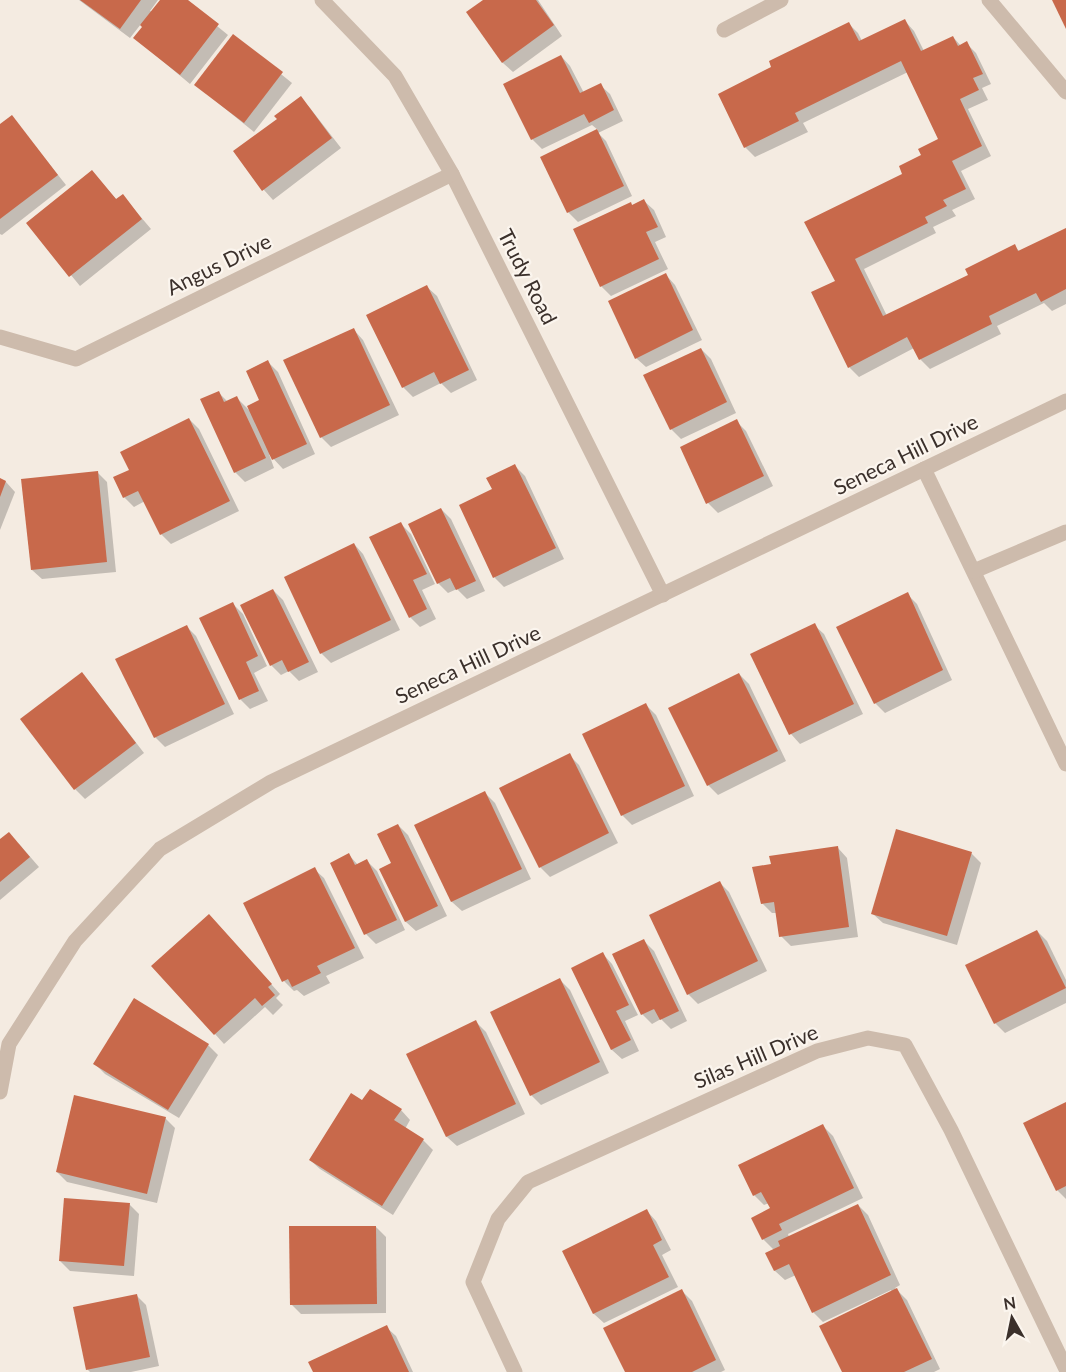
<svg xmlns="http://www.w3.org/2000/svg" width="1066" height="1372" font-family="Lato,sans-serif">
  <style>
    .shadow { fill: #0003 }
    .building { fill: #c8694b }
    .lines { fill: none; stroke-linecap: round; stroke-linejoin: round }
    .minor { stroke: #cdbbac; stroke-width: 15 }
    .labels { text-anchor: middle; stroke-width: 4.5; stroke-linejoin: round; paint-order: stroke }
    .street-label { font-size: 21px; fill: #3b302b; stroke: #fbf5ee }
  </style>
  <rect width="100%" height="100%" fill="#f4ebe1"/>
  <g class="shadow">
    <path d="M79 0H158L150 11 153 12 162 0H185L228 35 190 84 135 38 144 27 141 24 130 38Z"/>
    <path d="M486 0H538L562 36 513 72 503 63 468 12Z"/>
    <path d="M905 21 914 31 924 51 953 37 961 46 966 43 976 53 991 84 982 88 988 100 968 109 991 156 961 171 975 199 952 210 956 216 933 227 936 233 864 269 887 316 970 276 1015 246 1020 252 1066 230V304L1052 311 1044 303 997 326 1001 334 930 369 920 359 914 348 859 377 849 367 837 282 904 175 940 140 908 72 803 123 808 132 755 157 745 147 773 68 849 24 858 33 862 41Z"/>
    <path d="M234 36 292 83 254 132 196 85Z"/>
    <path d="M561 56 570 66 584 93 600 85 610 94 623 121 598 133 606 141 632 196 578 222 568 212 542 157 598 130 592 125 542 149 532 139 505 85Z"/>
    <path d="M300 98 310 108 341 148 273 200 264 190 235 152 279 120Z"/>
    <path d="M12 117 66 185 2 235 0 234V126Z"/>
    <path d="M92 172 117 200 123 196 151 229 80 286 28 223Z"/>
    <path d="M644 201 654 210 666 237 655 242 668 269 611 296 601 286 631 204 633 206Z"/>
    <path d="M666 275 675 285 702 340 646 367 636 358Z"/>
    <path d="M427 287 437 296 477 380 451 393 441 383 413 397 403 387Z"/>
    <path d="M354 330 363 340 399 415 331 447 321 437Z"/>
    <path d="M701 349 711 359 736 413 681 439 671 429Z"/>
    <path d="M268 362 278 372 315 454 283 469 269 454 274 468 245 482 235 472 218 392 228 402 237 398 252 413 261 401Z"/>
    <path d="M189 419 199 429 239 511 171 544 161 534 145 501 134 507 124 497 131 470Z"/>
    <path d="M736 421 746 431 773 486 718 513 708 503Z"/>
    <path d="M515 466 525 476 564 559 504 587 495 578 461 506 494 490Z"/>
    <path d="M97 472 107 482 116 572 42 579 32 570Z"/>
    <path d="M0 480 6 482 15 492 0 530Z"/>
    <path d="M441 509 451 519 485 591 467 599 457 589 448 593 438 583Z"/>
    <path d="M401 524 411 534 435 584 422 590 436 619 420 627 410 617Z"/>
    <path d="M354 544 363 554 400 630 331 663 321 653Z"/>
    <path d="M273 590 283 600 318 672 299 681 289 671 281 675 271 665Z"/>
    <path d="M907 594 917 604 952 680 885 713 875 703Z"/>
    <path d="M233 604 243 614 267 666 254 673 268 701 250 709 240 699Z"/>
    <path d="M814 625 824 634 863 714 800 744 791 734 752 654Z"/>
    <path d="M186 626 196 636 234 714 165 747 155 737 117 660Z"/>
    <path d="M82 674 91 684 144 753 85 799 75 789Z"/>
    <path d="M739 674 749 684 786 761 718 795 708 785Z"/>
    <path d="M646 705 656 715 694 796 632 825 622 815Z"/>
    <path d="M569 755 579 765 618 843 550 877 540 867Z"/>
    <path d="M485 793 495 803 531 879 462 911 452 902 416 825Z"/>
    <path d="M398 825 408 835 447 916 416 931 406 922 381 870 393 864Z"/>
    <path d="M0 840 19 844 39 867 0 900Z"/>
    <path d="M838 848 847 858 858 937 791 946 781 936 777 913H772L762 903 772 866Z"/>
    <path d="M971 853 981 863 957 945 883 923 873 914Z"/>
    <path d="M349 855 358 865 367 861 377 871 405 930 376 944 366 934 332 863Z"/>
    <path d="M314 869 324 878 364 958 326 976 330 983 304 996 297 990 294 991 284 981Z"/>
    <path d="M719 882 729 892 767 971 698 1004 688 994Z"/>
    <path d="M219 926 280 994 276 998 283 1005 273 1015 265 1007 224 1044 215 1034Z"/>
    <path d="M1037 931 1047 941 1066 980V1003L1005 1033 995 1023Z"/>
    <path d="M644 941 654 951 687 1021 671 1029 661 1019 652 1024 642 1014Z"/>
    <path d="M603 954 612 964 638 1015 625 1021 639 1051 622 1059 612 1050 573 969Z"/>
    <path d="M560 980 570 990 609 1073 541 1105 531 1095Z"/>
    <path d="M476 1022 486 1032 525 1114 457 1146 447 1137 408 1054Z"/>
    <path d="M208 1045 218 1055 179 1118 105 1074 95 1064Z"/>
    <path d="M363 1102 401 1110 410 1120 405 1129 423 1140 433 1150 393 1215 320 1169 310 1160Z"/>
    <path d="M1066 1104V1199L1057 1190Z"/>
    <path d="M165 1118 175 1128 157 1203 67 1182 57 1172Z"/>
    <path d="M823 1126 833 1136 863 1198 788 1234 789 1237 858 1205 868 1215 900 1285 895 1288 907 1300 940 1369 934 1372H843L892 1292 891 1290 823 1322 813 1312 796 1275 785 1280 775 1271 767 1254 774 1250 763 1239 772 1209 769 1203 764 1205 754 1195Z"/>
    <path d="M129 1204 139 1214 134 1276 70 1271 60 1261Z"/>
    <path d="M647 1211 656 1221 671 1250 662 1255 678 1287 604 1323 594 1314 564 1251Z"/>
    <path d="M376 1227 386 1237V1313L301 1314 291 1304Z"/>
    <path d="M682 1291 692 1301 725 1370 721 1372H626Z"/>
    <path d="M136 1295 146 1305 159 1366 131 1372H90L87 1369Z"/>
    <path d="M386 1327 396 1336 413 1372H315Z"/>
  </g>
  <g class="building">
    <path d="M80 0H141L120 29Z"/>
    <path d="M160 0H188L219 24 180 75 133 38 142 27 140 25Z"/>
    <path d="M483 0H536L554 25 502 63 466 12Z"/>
    <path d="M1052 0H1066V29Z"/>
    <path d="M905 19 921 51 953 36 958 46 967 41 983 74 973 78 979 90 960 99 982 146 952 161 966 189 943 200 947 206 925 217 928 223 855 259 883 316 968 275 965 269 1015 244 1018 251 1066 228V289L1041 302 1036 293 989 316 992 324 919 360 907 337 848 368 811 292 835 281 804 222 902 174 899 166 921 155 918 149 938 139 901 61 795 113 799 121 744 148 718 94 771 67 769 61 849 22 859 41Z"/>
    <path d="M233 34 283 72 244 123 194 85Z"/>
    <path d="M561 55 580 93 601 83 614 110 589 123 584 114 531 140 503 84Z"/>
    <path d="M301 96 332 138 262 191 233 151 277 119 274 116Z"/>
    <path d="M12 115 58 175 0 219V124Z"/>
    <path d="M597 129 624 186 567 213 540 157Z"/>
    <path d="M92 170 116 199 123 194 142 219 69 277 26 223Z"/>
    <path d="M644 199 658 227 646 232 659 259 600 287 573 229 631 202 632 205Z"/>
    <path d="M666 273 693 330 635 359 608 301Z"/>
    <path d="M427 285 469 370 440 384 434 372 402 388 366 315Z"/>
    <path d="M354 328 390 405 320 438 283 360Z"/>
    <path d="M701 348 727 402 670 430 643 375Z"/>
    <path d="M268 360 307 444 272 460 247 406 259 400 246 371Z"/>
    <path d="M219 391 224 402 237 396 266 458 234 473 200 399Z"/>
    <path d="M189 418 230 501 160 535 138 491 123 498 113 477 129 470 120 452Z"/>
    <path d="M737 419 764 476 706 504 680 447Z"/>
    <path d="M515 464 556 548 493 578 459 505 492 489 486 478Z"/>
    <path d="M98 471 107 562 31 570 21 479Z"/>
    <path d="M0 478 6 481 0 497Z"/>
    <path d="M441 508 476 581 456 590 450 578 437 584 408 524Z"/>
    <path d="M401 522 427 574 413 580 427 609 409 618 369 537Z"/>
    <path d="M354 543 391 620 320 654 284 577Z"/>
    <path d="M273 589 309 662 288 672 282 660 270 666 240 605Z"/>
    <path d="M908 592 943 670 874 704 836 627Z"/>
    <path d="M233 602 258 656 246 662 259 691 239 700 199 618Z"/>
    <path d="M815 623 854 704 789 735 750 654Z"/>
    <path d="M187 625 225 704 154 738 115 659Z"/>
    <path d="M82 672 136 743 74 790 20 719Z"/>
    <path d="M739 673 778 751 707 786 668 708Z"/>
    <path d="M646 703 685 786 621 816 582 734Z"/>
    <path d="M570 753 609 833 539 868 499 788Z"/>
    <path d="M485 791 522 869 451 902 414 825Z"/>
    <path d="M398 824 438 906 405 922 379 869 391 863 377 834Z"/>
    <path d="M896 829 972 852 947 936 871 914Z"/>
    <path d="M9 832 30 857 0 882V839Z"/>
    <path d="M838 846 849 927 779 937 774 902 761 904 752 867 771 864 769 856Z"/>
    <path d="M349 853 355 865 367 859 397 920 364 935 330 863Z"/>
    <path d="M315 867 355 948 317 966 321 973 292 987 288 979 282 982 243 903Z"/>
    <path d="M720 881 758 961 687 995 649 915Z"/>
    <path d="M209 914 272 984 268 987 275 995 262 1006 255 998 214 1035 151 966Z"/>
    <path d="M1037 930 1066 988 994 1024 965 965Z"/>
    <path d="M644 939 679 1011 660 1020 654 1009 641 1015 612 954Z"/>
    <path d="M603 952 629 1005 616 1011 631 1040 611 1050 571 968Z"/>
    <path d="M560 978 600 1062 530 1096 490 1012Z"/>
    <path d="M134 998 209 1044 168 1110 93 1064Z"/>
    <path d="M476 1020 516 1104 446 1137 406 1054Z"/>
    <path d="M370 1089 402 1109 394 1120 424 1139 382 1206 309 1160 351 1093 362 1100Z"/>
    <path d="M74 1095 166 1117 147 1194 56 1172Z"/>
    <path d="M1066 1102V1186L1056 1191 1023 1123Z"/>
    <path d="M823 1124 854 1188 779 1224 782 1230 762 1240 751 1218 770 1208 761 1192 753 1196 738 1165Z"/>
    <path d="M64 1198 130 1203 124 1266 59 1261Z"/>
    <path d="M858 1204 891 1275 812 1313 789 1264 774 1271 765 1253 780 1246 778 1241Z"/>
    <path d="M647 1209 662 1240 653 1245 669 1277 593 1314 562 1251Z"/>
    <path d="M289 1226H376L377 1304 290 1305Z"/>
    <path d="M897 1288 932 1359 904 1372H842L819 1326Z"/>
    <path d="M682 1289 716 1360 692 1372H625L603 1328Z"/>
    <path d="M137 1294 150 1357 86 1370 73 1307Z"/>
    <path d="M387 1325 409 1372H313L308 1362Z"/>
  </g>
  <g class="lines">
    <g class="minor">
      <path d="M322 0 395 76 452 174 663 595"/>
      <path d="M989 0 1066 92"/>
      <path d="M724 30 781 0"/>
      <path d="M0 337 76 359 452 174"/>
      <path d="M924 469 1066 764"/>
      <path d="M974 571 1066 532"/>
      <path d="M0 1092 9 1044 75 941 160 849 271 782 1066 401"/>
      <path d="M515 1372 473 1282 498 1219 528 1182 817 1051 868 1038 905 1045 951 1130 1066 1369"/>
    </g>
  </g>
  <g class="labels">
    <g class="street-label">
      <text transform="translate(219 265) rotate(-26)" y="7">Angus Drive</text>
      <text transform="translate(527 277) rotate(63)" y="7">Trudy Road</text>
      <text transform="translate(906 455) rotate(-26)" y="7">Seneca Hill Drive</text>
      <text transform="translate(468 665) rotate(-25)" y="7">Seneca Hill Drive</text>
      <text transform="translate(756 1057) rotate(-23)" y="7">Silas Hill Drive</text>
    </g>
  </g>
  <g transform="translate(1012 1318) rotate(351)" stroke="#fbf5ee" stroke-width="4.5" paint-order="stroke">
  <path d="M0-4.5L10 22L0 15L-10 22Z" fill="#3b302b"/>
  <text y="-9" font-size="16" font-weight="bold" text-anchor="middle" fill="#3b302b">N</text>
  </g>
</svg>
